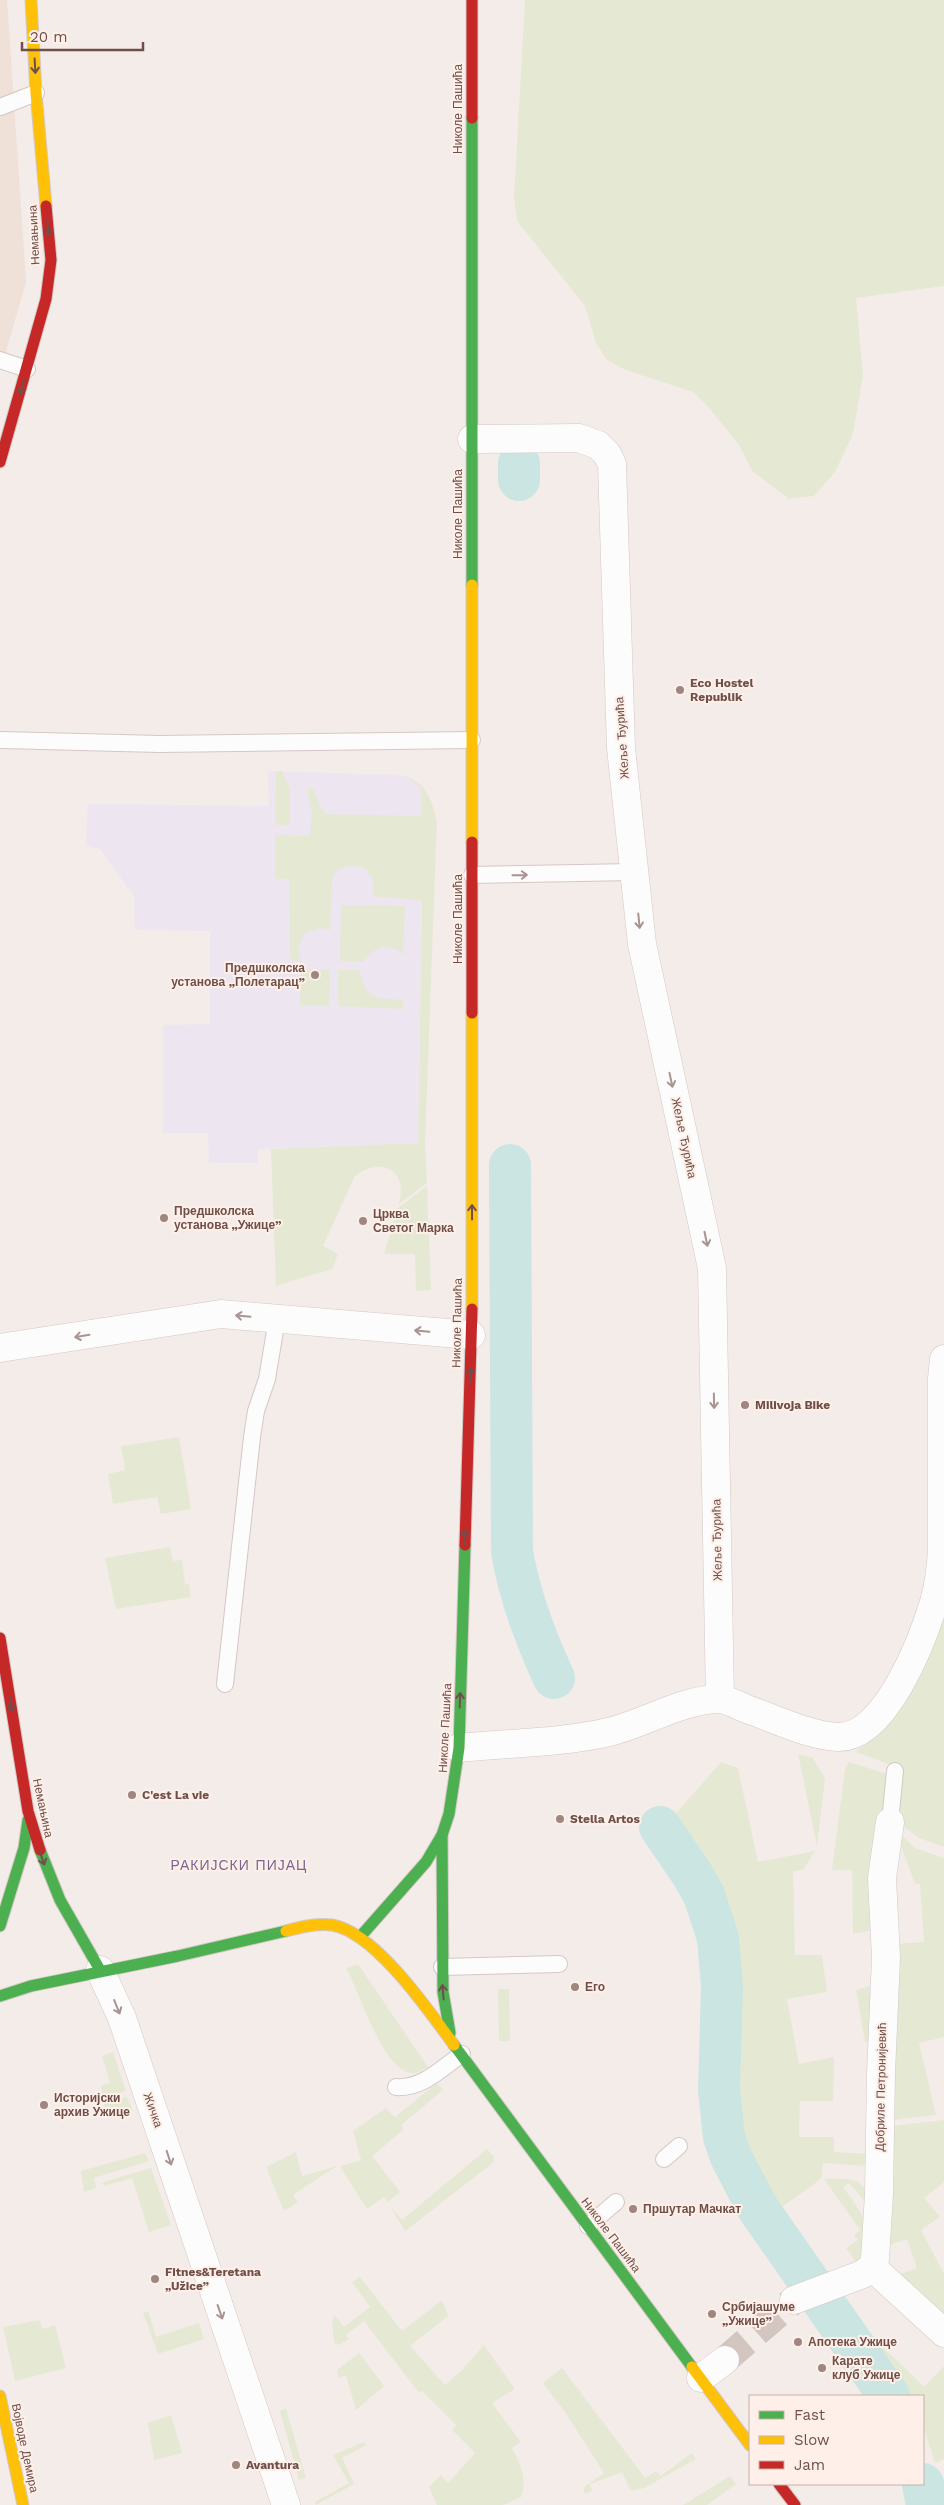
<svg xmlns="http://www.w3.org/2000/svg" width="944" height="2505" font-family="'Work Sans',sans-serif">
  <style>
    .residential { fill: #efe0d8 }
    .education { fill: #ede5f0 }
    .green { fill: #e5e9d3 }
    .lines { fill: none; stroke-linecap: round; stroke-linejoin: round }
    .canal { stroke: #cae5e2; stroke-width: 42 }
    .street-tunnel { stroke: #d3c5c0; stroke-width: 28; stroke-dasharray: 28 14; stroke-linecap: butt }
    .lane-casing { stroke: #d3c8c5; stroke-width: 18 }
    .street-casing { stroke: #d3c8c5; stroke-width: 29 }
    .fast-casing { stroke: #d3c8c4; stroke-width: 13 }
    .slow-casing { stroke: #d3c8c4; stroke-width: 13 }
    .jam-casing { stroke: #d3c8c4; stroke-width: 13 }
    .lane { stroke: #fdfcfc; stroke-width: 16 }
    .street { stroke: #fdfcfc; stroke-width: 28 }
    .fast { stroke: #4caf50; stroke-width: 11 }
    .slow { stroke: #ffc107; stroke-width: 11 }
    .jam { stroke: #c62828; stroke-width: 11 }
    .oneway { stroke: #704f4a }
    .oneway2 { stroke: #a89491 }
    .poi-dot { fill: #9e8681; stroke: #fef0e8; stroke-width: 2 }
    .labels { text-anchor: middle; stroke-width: 4; stroke-linejoin: round; paint-order: stroke }
    .street-label { font-size: 12px; fill: #704f4a; stroke: #fef0e8 }
    .poi-label { font-size: 12px; font-weight: bold; fill: #704f4a; stroke: #fef0e8; text-anchor: start }
    .neighbourhood-label { font-size: 14px; letter-spacing: 1px; fill: #7a6693; stroke: #fef0e8 }
  </style>
  <rect width="100%" height="100%" fill="#f4ece8"/>
  <path class="residential" d="M0 0H7L26 282 0 372Z"/>
  <path class="education" d="M268 771 400 775 408 777 421 788 423 801 418 1143 258 1149V1163H209L208 1133H163V1025L210 1024V931L135 930 134 896 100 849 86 846 88 804 269 806Z"/>
  <g class="green">
    <path d="M525 0H944V286L856 298 863 375 853 434 835 472 814 496 789 499 752 471 739 445 710 409 693 392 626 370 607 360 596 343 585 306 517 221 514 197Z"/>
    <path d="M276 771H282L290 789V825H275Z"/>
    <path d="M408 777C428 785 431 801 437 820L425 1143 427 1183 399 1204C400 1198 402 1190 400 1184 395 1161 369 1164 355 1176L323 1246 338 1254 332 1269 276 1286 271 1149 418 1143 422 901 373 896V879L366 869C353 863 335 865 332 881L330 930 320 928 305 933 298 947 301 962 290 960 289 879H275V835L310 836 312 813 307 788 314 789 320 806 326 814 422 816 421 788Z"/>
    <path d="M341 905 405 906 403 955C392 941 371 948 363 962L340 961Z"/>
    <path d="M301 969 330 970 329 1006 300 1005Z"/>
    <path d="M338 970H360C363 1000 380 998 403 1000V1009L338 1006Z"/>
    <path d="M427 1186 431 1290 416 1291 415 1254H384L398 1208Z"/>
    <path d="M179 1437 191 1509 161 1514 157 1497 113 1504 108 1474 125 1470 121 1446Z"/>
    <path d="M170 1547 173 1561 182 1560 185 1584H189L191 1597 116 1609 105 1558Z"/>
    <path d="M944 1606V1847L919 1838 900 1824 902 1769 856 1752 876 1734Z"/>
    <path d="M798 1754 813 1758 825 1779 817 1846Z"/>
    <path d="M721 1762 738 1768 758 1862 815 1851 803 1870 793 1871 795 1955H822L827 1992 787 1999 799 2064 834 2057 833 2101H800L799 2137H834V2152L872 2154 870 2163 866 2166 823 2163 821 2179 775 2212C758 2190 743 2162 736 2135 721 2073 745 1998 733 1934 723 1887 700 1856 673 1817Z"/>
    <path d="M849 1762 887 1774 876 1865 878 1929 853 1934 852 1870H832L845 1769Z"/>
    <path d="M898 1832 915 1848 944 1858V2037L919 2043 936 2115 892 2120 894 1944 924 1942 920 1884H915L899 1841Z"/>
    <path d="M358 1964 428 2067C422 2070 417 2074 410 2073 381 2067 360 1992 346 1968Z"/>
    <path d="M874 1985V2041L865 2042 856 1990Z"/>
    <path d="M498 1989H509L510 2041H499Z"/>
    <path d="M113 2052 126 2091 114 2095 115 2101 127 2097 132 2109 106 2117 101 2086 110 2083 102 2056Z"/>
    <path d="M437 2083 443 2090 401 2125 403 2130 372 2156 400 2192 388 2202 384 2197 367 2209 341 2168V2166L361 2160 353 2131 386 2108 395 2117Z"/>
    <path d="M944 2120V2182L924 2198 940 2217 921 2230 944 2274V2315L895 2276 917 2268 907 2239 889 2245 891 2126Z"/>
    <path d="M487 2149 494 2157V2162L405 2231 389 2205 402 2220Z"/>
    <path d="M296 2152 302 2176 337 2166 293 2195 298 2202 284 2211 266 2167Z"/>
    <path d="M145 2153 149 2161 94 2178 96 2188 84 2192 81 2171Z"/>
    <path d="M151 2168 171 2225 149 2232 132 2178 104 2186 103 2182Z"/>
    <path d="M824 2179C848 2179 867 2175 868 2205L849 2183 843 2187C866 2219 873 2226 859 2266L846 2248 858 2240 854 2235 860 2230Z"/>
    <path d="M360 2277 402 2331 442 2300 448 2316 410 2346 445 2385 462 2370 484 2345 515 2389 492 2403 521 2442 512 2448C520 2463 528 2480 521 2497L503 2505H437L429 2487 441 2475 448 2483 475 2453 452 2430 456 2425 422 2391 419 2393 364 2321 346 2335 349 2339 339 2345 334 2343 332 2321 335 2315 344 2327 370 2307 352 2282Z"/>
    <path d="M148 2311 156 2337 199 2323 204 2339 158 2354 143 2313Z"/>
    <path d="M39 2320 43 2329 55 2325 66 2368 15 2381 3 2327Z"/>
    <path d="M855 2320 924 2387 944 2366V2459L935 2463 923 2426V2396H908Z"/>
    <path d="M359 2353 384 2386 356 2410 346 2376 338 2378 337 2370Z"/>
    <path d="M562 2368 645 2478 656 2471 661 2476 692 2453 696 2459 644 2488 631 2491 622 2472 590 2484 592 2491 585 2494 583 2488 604 2473 567 2415 543 2383Z"/>
    <path d="M286 2409 306 2478 299 2480 280 2411Z"/>
    <path d="M171 2415 182 2453 154 2460 148 2423Z"/>
    <path d="M364 2442 366 2445 342 2458 354 2484 316 2505 315 2502 349 2483 333 2455Z"/>
    <path d="M730 2476 736 2484 707 2505H683Z"/>
  </g>
  <g class="lines">
    <g class="canal">
      <path d="M519 480V463"/>
      <path d="M510 1165 512 1551C519 1595 535 1637 554 1678"/>
      <path d="M660 1827 692 1874 704 1895 718 1938 722 1987 719 2090 724 2137 731 2157 757 2207 889 2396"/>
      <path d="M923 2484 927 2505"/>
    </g>
    <path class="street-tunnel" d="M725 2360 794 2300"/>
    <g class="lane-casing">
      <g id="lane">
        <path d="M0 107 36 93"/>
        <path d="M0 360 27 369"/>
        <path d="M2 740 159 744 472 740"/>
        <path d="M472 875 634 872"/>
        <path d="M225 1684 252 1437 256 1411 267 1379 277 1319"/>
        <path d="M890 1822 895 1771"/>
        <path d="M442 1967 559 1964"/>
        <path d="M396 2087C422 2089 442 2068 462 2054"/>
        <path d="M664 2159 679 2146"/>
        <path d="M588 2226 616 2202"/>
      </g>
    </g>
    <g class="street-casing">
      <g id="street">
        <path d="M472 439 579 438 598 445 607 454 612 464 621 748 642 944 712 1268 720 1699"/>
        <path d="M0 1348 221 1314 471 1335"/>
        <path d="M459 1748C509 1743 560 1743 609 1732 646 1723 681 1700 718 1699 727 1699 739 1706 747 1709 775 1719 807 1735 837 1737 885 1740 923 1639 934 1602 939 1585 941 1568 942 1550V1379L944 1359"/>
        <path d="M100 1970 122 2018 286 2505"/>
        <path d="M872 2267 944 2333"/>
        <path d="M794 2300 863 2274 872 2267 875 2259 879 2194 881 2073 886 1958 882 1878 890 1822"/>
        <path d="M701 2378 725 2360"/>
      </g>
    </g>
    <g class="fast-casing">
      <g id="fast">
        <path d="M472 118V585"/>
        <path d="M442 1835 443 1992 450 2033"/>
        <path d="M40 1850 60 1900 100 1970"/>
        <path d="M0 1926 24 1848 28 1820"/>
        <path d="M360 1937 426 1862 442 1835 449 1814 459 1748 465 1545"/>
        <path d="M0 1996 31 1986 178 1956 286 1931"/>
        <path d="M454 2045 692 2367"/>
      </g>
    </g>
    <g class="slow-casing">
      <g id="slow">
        <path d="M31 0 36 93 46 206"/>
        <path d="M472 585V842"/>
        <path d="M472 1309V1013"/>
        <path d="M286 1931C301 1927 317 1923 332 1925 375 1932 429 2011 454 2045"/>
        <path d="M692 2367 750 2445"/>
        <path d="M0 2396 23 2505"/>
      </g>
    </g>
    <g class="jam-casing">
      <g id="jam">
        <path d="M472 0V118"/>
        <path d="M0 462 46 299 51 260 46 206"/>
        <path d="M472 842V1013"/>
        <path d="M465 1545 472 1309"/>
        <path d="M0 1638 28 1811 40 1850"/>
        <path d="M779 2484 795 2505"/>
      </g>
    </g>
    <use href="#lane" class="lane"/>
    <use href="#street" class="street"/>
    <use href="#fast" class="fast"/>
    <use href="#slow" class="slow"/>
    <use href="#jam" class="jam"/>
  </g>
  <defs><path id="oneway-shaft" d="M-6 0H5M1.5-3L5.5 0L1.5 3" fill="none" stroke-width="1.6" stroke-linecap="round" stroke-linejoin="round" transform="scale(1.25)"/></defs>
  <g class="oneway">
    <use href="#oneway-shaft" transform="translate(35 66) rotate(87)"/>
    <use href="#oneway-shaft" transform="translate(48 228) rotate(85)"/>
    <use href="#oneway-shaft" transform="translate(22 387) rotate(106)"/>
    <use href="#oneway-shaft" transform="translate(472 1212) rotate(-90)"/>
    <use href="#oneway-shaft" transform="translate(470 1375) rotate(-88)"/>
    <use href="#oneway-shaft" transform="translate(465 1537) rotate(-88)"/>
    <use href="#oneway-shaft" transform="translate(460 1700) rotate(-88)"/>
    <use href="#oneway-shaft" transform="translate(11 1704) rotate(81)"/>
    <use href="#oneway-shaft" transform="translate(42 1858) rotate(70)"/>
    <use href="#oneway-shaft" transform="translate(443 1992) rotate(-95)"/>
  </g>
  <g class="oneway2">
    <use href="#oneway-shaft" transform="translate(520 875) rotate(-1)"/>
    <use href="#oneway-shaft" transform="translate(639 921) rotate(84)"/>
    <use href="#oneway-shaft" transform="translate(671 1080) rotate(78)"/>
    <use href="#oneway-shaft" transform="translate(706 1239) rotate(78)"/>
    <use href="#oneway-shaft" transform="translate(243 1316) rotate(-175)"/>
    <use href="#oneway-shaft" transform="translate(422 1331) rotate(-175)"/>
    <use href="#oneway-shaft" transform="translate(82 1336) rotate(171)"/>
    <use href="#oneway-shaft" transform="translate(714 1401) rotate(89)"/>
    <use href="#oneway-shaft" transform="translate(117 2007) rotate(68)"/>
    <use href="#oneway-shaft" transform="translate(169 2158) rotate(72)"/>
    <use href="#oneway-shaft" transform="translate(220 2312) rotate(71)"/>
  </g>
  <g class="poi-dot">
    <circle cx="680" cy="690" r="5"/>
    <circle cx="315" cy="975" r="5"/>
    <circle cx="164" cy="1218" r="5"/>
    <circle cx="363" cy="1221" r="5"/>
    <circle cx="745" cy="1405" r="5"/>
    <circle cx="132" cy="1795" r="5"/>
    <circle cx="560" cy="1819" r="5"/>
    <circle cx="575" cy="1987" r="5"/>
    <circle cx="44" cy="2105" r="5"/>
    <circle cx="633" cy="2209" r="5"/>
    <circle cx="155" cy="2279" r="5"/>
    <circle cx="712" cy="2314" r="5"/>
    <circle cx="798" cy="2342" r="5"/>
    <circle cx="822" cy="2368" r="5"/>
    <circle cx="236" cy="2465" r="5"/>
  </g>
  <g class="labels">
    <g class="street-label">
      <text transform="translate(458 109) rotate(-90)" y="4">Николе Пашића</text>
      <text transform="translate(34 235) rotate(-93)" y="4">Немањина</text>
      <text transform="translate(458 514) rotate(-90)" y="4">Николе Пашића</text>
      <text transform="translate(622 738) rotate(-94)" y="4">Жеље Ђурића</text>
      <text transform="translate(458 919) rotate(-90)" y="4">Николе Пашића</text>
      <text transform="translate(684 1138) rotate(78)" y="4">Жеље Ђурића</text>
      <text transform="translate(457 1323) rotate(-89)" y="4">Николе Пашића</text>
      <text transform="translate(717 1540) rotate(-91)" y="4">Жеље Ђурића</text>
      <text transform="translate(445 1728) rotate(-87)" y="4">Николе Пашића</text>
      <text transform="translate(43 1808) rotate(78)" y="4">Немањина</text>
      <text transform="translate(881 2087) rotate(-89)" y="4">Добриле Петронијевић</text>
      <text transform="translate(153 2110) rotate(71)" y="4">Жичка</text>
      <text transform="translate(611 2235) rotate(53)" y="4">Николе Пашића</text>
      <text transform="translate(25 2448) rotate(78)" y="4">Војводе Демира</text>
    </g>
    <g class="poi-label">
      <text x="690" y="687">Eco Hostel<tspan x="690" dy="14">Republik</tspan></text>
      <text x="305" y="972" text-anchor="end">Предшколска<tspan x="305" dy="14">установа „Полетарац”</tspan></text>
      <text x="174" y="1215">Предшколска<tspan x="174" dy="14">установа „Ужице”</tspan></text>
      <text x="373" y="1218">Црква<tspan x="373" dy="14">Светог Марка</tspan></text>
      <text x="755" y="1409">Milivoja Bike</text>
      <text x="142" y="1799">C'est La vie</text>
      <text x="570" y="1823">Stella Artos</text>
      <text x="585" y="1991">Его</text>
      <text x="54" y="2102">Историјски<tspan x="54" dy="14">архив Ужице</tspan></text>
      <text x="643" y="2213">Пршутар Мачкат</text>
      <text x="165" y="2276">Fitnes&amp;Teretana<tspan x="165" dy="14">„Užice”</tspan></text>
      <text x="722" y="2311">Србијашуме<tspan x="722" dy="14">„Ужице”</tspan></text>
      <text x="808" y="2346">Апотека Ужице</text>
      <text x="832" y="2365">Карате<tspan x="832" dy="14">клуб Ужице</tspan></text>
      <text x="246" y="2469">Avantura</text>
    </g>
    <g class="neighbourhood-label">
      <text x="239" y="1870">РАКИЈСКИ ПИЈАЦ</text>
    </g>
  </g>
  <rect x="749" y="2395" width="175" height="90" fill="#fef0e8" stroke="#c5b0a9"/>
  <rect x="759" y="2411" width="25" height="8" fill="#4caf50" stroke="#c5b0a9"/>
  <text x="794" y="2420" font-size="15" fill="#704f4a">Fast</text>
  <rect x="759" y="2436" width="25" height="8" fill="#ffc107" stroke="#c5b0a9"/>
  <text x="794" y="2445" font-size="15" fill="#704f4a">Slow</text>
  <rect x="759" y="2461" width="25" height="8" fill="#c62828" stroke="#c5b0a9"/>
  <text x="794" y="2470" font-size="15" fill="#704f4a">Jam</text>
  <path d="M22 42v8h121v-8" fill="none" stroke="#704f4a" stroke-width="2.5"/>
  <text x="30" y="42" font-size="15" fill="#704f4a" stroke="#fef0e8" stroke-width="4" paint-order="stroke">20 m</text>
</svg>
